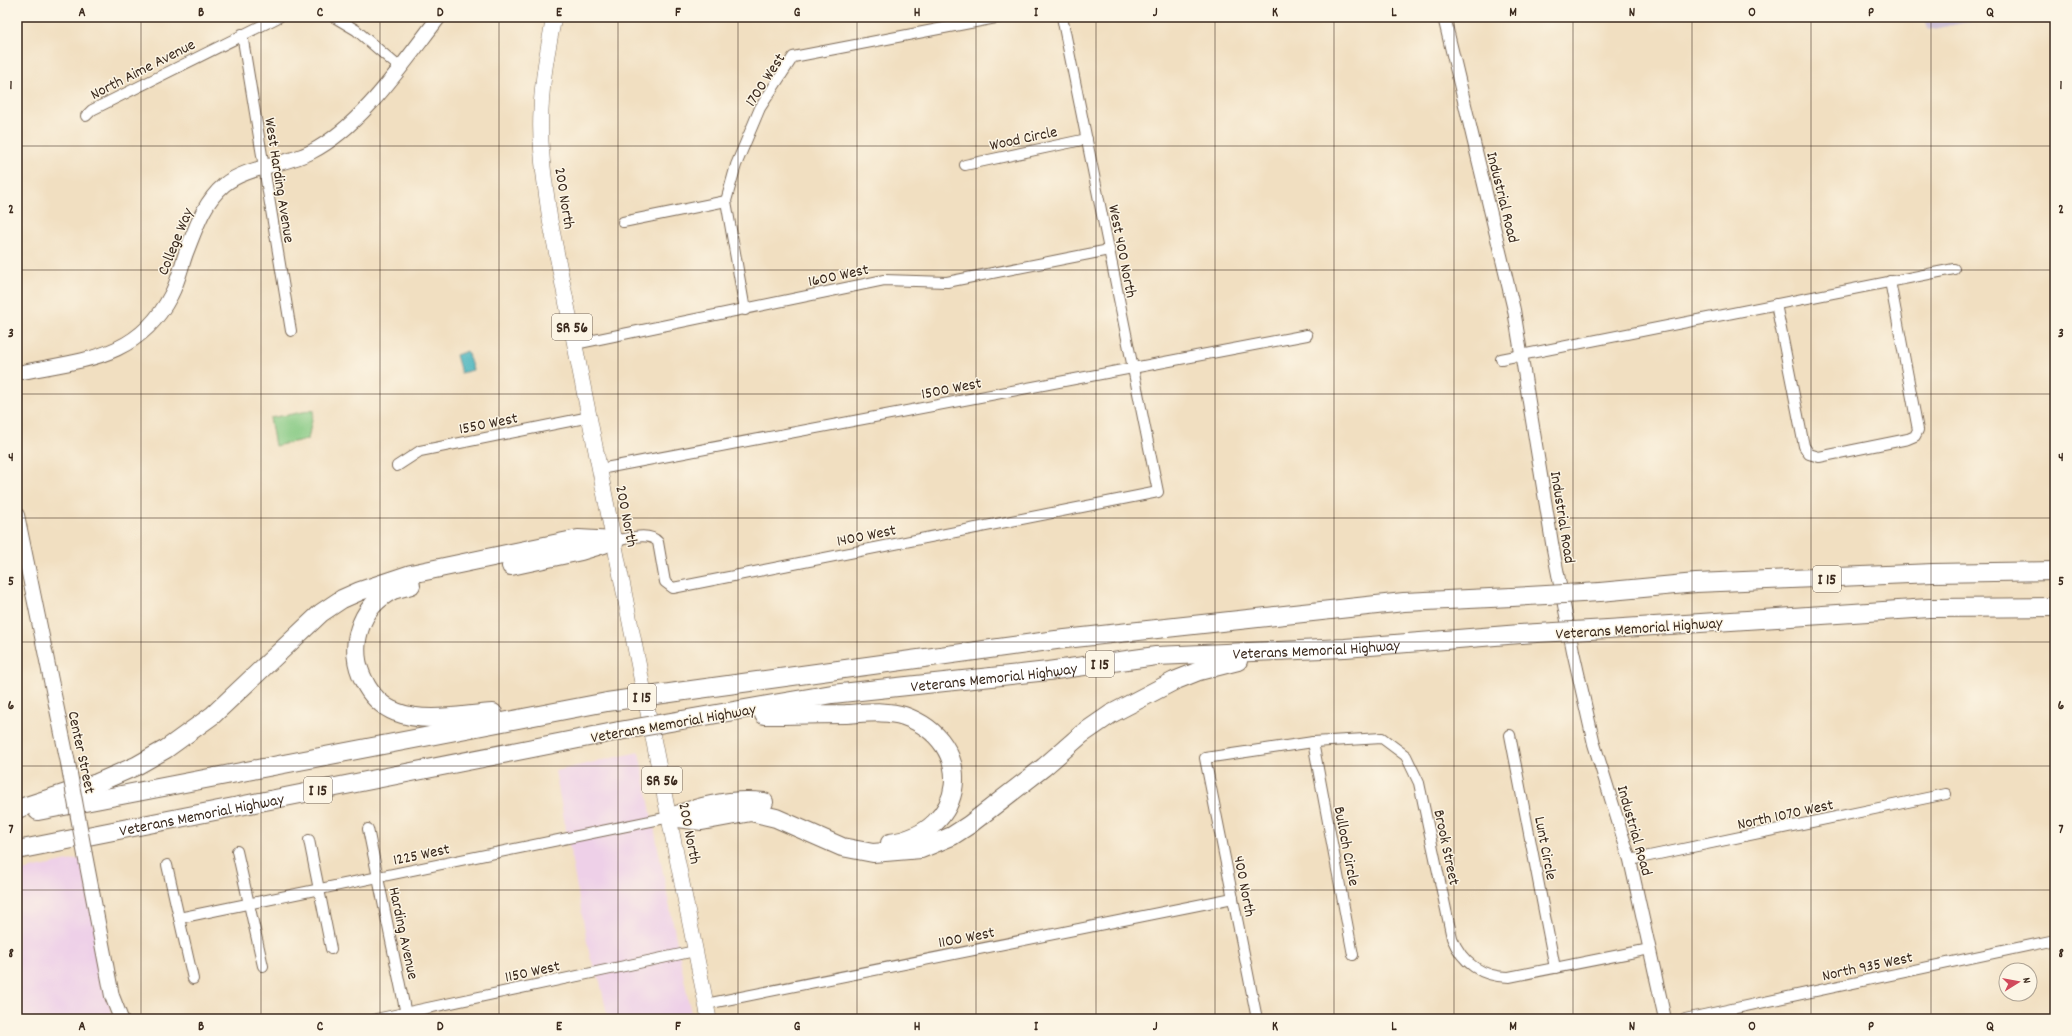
<svg xmlns="http://www.w3.org/2000/svg" width="2072" height="1036" font-family="Dekko,sans-serif">
  <style>
    .built { fill: #eed0e8 }
    .industrial { fill: #ccbed4 }
    .green { fill: #85c983; stroke: #607a50 }
    .water { fill: #44b3bd; stroke: #406e6e }
    .lines { fill: none; stroke-linecap: round; stroke-linejoin: round }
    .minor-casing { stroke: #7b6957; stroke-width: 12 }
    .tertiary-casing { stroke: #7b6957; stroke-width: 14 }
    .secondary-casing { stroke: #7b6957; stroke-width: 16 }
    .primary-casing { stroke: #7b6957; stroke-width: 16 }
    .motorway-casing { stroke: #7b6957; stroke-width: 20 }
    .minor { stroke: #fff; stroke-width: 10 }
    .tertiary { stroke: #fff; stroke-width: 12 }
    .secondary { stroke: #fff; stroke-width: 14 }
    .primary { stroke: #fff; stroke-width: 15 }
    .motorway { stroke: #fff; stroke-width: 18 }
    .secondary-bridge-casing { stroke: #7b6957; stroke-width: 16; stroke-linecap: butt }
    .motorway-bridge-casing { stroke: #7b6957; stroke-width: 20; stroke-linecap: butt }
    .secondary-bridge { stroke: #fff; stroke-width: 14 }
    .motorway-bridge { stroke: #fff; stroke-width: 18 }
    .grid { fill: none; stroke: #3b2a1e; stroke-width: 1; stroke-opacity: 0.55 }
    .labels { text-anchor: middle; stroke-width: 3; stroke-linejoin: round; paint-order: stroke }
    .shield { fill: #fcf5e5; stroke: #75675a; stroke-width: 1 }
    .shield-label { font-size: 15px; font-weight: bold; fill: #3b2a1e }
    .street-label { font-size: 16px; fill: #3b2a1e; stroke: #fcf5e5 }
    .neatline { fill: none; stroke: #3b2a1e; stroke-width: 1.5 }
    .grid-label { font-size: 13px; text-anchor: middle; font-weight: bold; fill: #3b2a1e }
  </style>
  <rect width="100%" height="100%" fill="#fcf5e5"/>
  <filter id="ink" filterUnits="userSpaceOnUse"><feTurbulence type="fractalNoise" baseFrequency=".025" numOctaves="2"/><feDisplacementMap in="SourceGraphic" scale="8" xChannelSelector="R" yChannelSelector="G"/><feConvolveMatrix kernelMatrix="1 2 1 2 8 2 1 2 1" color-interpolation-filters="sRGB"/></filter>
  <filter id="wash" filterUnits="userSpaceOnUse"><feTurbulence type="fractalNoise" baseFrequency=".012" numOctaves="4" result="noise"/><feDisplacementMap in="SourceGraphic" scale="16" xChannelSelector="R" yChannelSelector="G"/><feGaussianBlur stdDeviation="0.9" result="paint"/><feColorMatrix in="noise" values="0 0 0 0 0 0 0 0 0 0 0 0 0 0 0 0 0 1.4 0 .05"/><feComposite in="paint" operator="in"/></filter>
  <g filter="url(#wash)">
    <rect width="100%" height="100%" fill="#f1dfc1"/>
    <g class="built">
      <path d="M639 752 692 1019H608L600 981 590 957 555 771Z"/>
      <path d="M82 858 113 1019H17V872Z"/>
    </g>
    <path class="industrial" d="M1925 17H1994L1928 30Z"/>
    <path class="green" d="M314 410 308 439 275 446 270 418Z"/>
    <path class="water" d="M467 351 473 370 461 373 456 355Z"/>
  </g>
  <g filter="url(#ink)">
    <g class="lines">
      <g class="minor-casing">
        <g id="minor">
          <path d="M334 17 356 30 399 67"/>
          <path d="M242 34 291 331"/>
          <path d="M86 116 92 110 279 17"/>
          <path d="M965 165 1087 139"/>
          <path d="M623 222 726 201"/>
          <path d="M1776 304 1804 446 1809 454 1819 457 1908 439 1915 436 1918 430 1890 281"/>
          <path d="M745 310 726 201 736 165 760 108 793 57 1001 17"/>
          <path d="M575 344 884 280 947 282 1109 250"/>
          <path d="M1501 359 1954 269"/>
          <path d="M397 466 420 451 590 417"/>
          <path d="M600 469 1307 335"/>
          <path d="M615 541C628 539 648 531 658 542L665 582 673 588 1158 492 1062 17"/>
          <path d="M1510 735 1555 968"/>
          <path d="M1313 742 1353 955"/>
          <path d="M368 829 407 1019"/>
          <path d="M309 840 331 949"/>
          <path d="M237 851 263 966"/>
          <path d="M1630 860 1946 794"/>
          <path d="M167 865 193 979"/>
          <path d="M179 918 670 817"/>
          <path d="M706 1004 1233 898"/>
          <path d="M376 1019 695 951"/>
          <path d="M1257 1019 1205 758 1313 742 1382 738 1406 756 1419 783 1452 938C1462 963 1482 977 1509 977L1650 949"/>
          <path d="M1685 1019 2055 940"/>
        </g>
      </g>
      <g class="tertiary-casing">
        <path id="tertiary" d="M1444 17 1514 310 1553 549 1573 651 1594 744 1630 860 1665 1019"/>
      </g>
      <g class="secondary-casing">
        <g id="secondary">
          <path d="M17 373C80 360 138 360 171 295 178 282 181 267 186 253 196 228 203 203 224 185 245 167 286 165 311 152 362 126 404 62 439 17"/>
          <path d="M17 515 68 763"/>
          <path d="M85 855 112 996 121 1019"/>
        </g>
      </g>
      <g class="primary-casing">
        <path id="primary" d="M554 17C548 48 542 79 541 111 539 148 545 184 550 220L709 1019"/>
      </g>
      <g class="motorway-casing">
        <g id="motorway">
          <path d="M511 566 581 551 604 544"/>
          <path d="M411 585C405 587 399 588 393 590 359 607 347 648 364 681 370 694 382 707 396 712 426 724 462 715 493 713"/>
          <path d="M1600 592 1696 583 1933 573 2055 571"/>
          <path d="M1608 629 1929 608 2055 607"/>
          <path d="M677 692 1056 640 1404 602 1512 597"/>
          <path d="M764 715C792 715 819 714 846 714 865 713 887 710 904 716 978 742 967 833 890 843"/>
          <path id="s1" d="M682 720 832 694 1048 671 1156 656 1345 648 1520 634"/>
          <path d="M17 809 97 783 136 766 166 749 213 715 321 613 342 599 360 591 411 574 578 539 615 541"/>
          <path d="M38 811 607 702"/>
          <path d="M674 816C703 805 733 798 764 802"/>
          <path d="M670 817 702 821 751 812 776 818 842 847 873 853 921 849 952 836 969 825 1044 767 1082 734 1111 714 1174 681 1199 671 1238 661"/>
          <path id="s2" d="M17 850 619 731"/>
        </g>
      </g>
      <use href="#minor" class="minor"/>
      <use href="#tertiary" class="tertiary"/>
      <use href="#secondary" class="secondary"/>
      <use href="#primary" class="primary"/>
      <use href="#motorway" class="motorway"/>
      <g class="secondary-bridge-casing">
        <path id="secondary-bridge" d="M68 763 85 855"/>
      </g>
      <g class="motorway-bridge-casing">
        <g id="motorway-bridge">
          <path d="M1512 597 1600 592"/>
          <path d="M1520 634 1608 629"/>
          <path d="M607 702 677 692"/>
          <path d="M619 731 682 720"/>
        </g>
      </g>
      <use href="#secondary-bridge" class="secondary-bridge"/>
      <use href="#motorway-bridge" class="motorway-bridge"/>
    </g>
  </g>
  <path class="grid" d="M141 17V1019M261 17V1019M380 17V1019M499 17V1019M618 17V1019M738 17V1019M857 17V1019M976 17V1019M1096 17V1019M1215 17V1019M1334 17V1019M1454 17V1019M1573 17V1019M1692 17V1019M1811 17V1019M1931 17V1019M17 146H2055M17 270H2055M17 394H2055M17 518H2055M17 642H2055M17 766H2055M17 890H2055"/>
  <g class="labels">
    <g class="shield">
      <rect x="552" y="314" width="40" height="26" rx="3"/>
      <rect x="1813" y="566" width="28" height="26" rx="3"/>
      <rect x="1086" y="651" width="28" height="26" rx="3"/>
      <rect x="628" y="684" width="28" height="26" rx="3"/>
      <rect x="642" y="767" width="40" height="26" rx="3"/>
      <rect x="304" y="777" width="28" height="26" rx="3"/>
    </g>
    <g class="shield-label">
      <text x="572" y="332">SR 56</text>
      <text x="1827" y="584">I 15</text>
      <text x="1100" y="669">I 15</text>
      <text x="642" y="702">I 15</text>
      <text x="662" y="785">SR 56</text>
      <text x="318" y="795">I 15</text>
    </g>
    <g class="street-label">
      <text transform="translate(142 68) rotate(-27)" y="6">North Aime Avenue</text>
      <text transform="translate(764 79) rotate(-57)" y="6">1700 West</text>
      <text transform="translate(1023 137) rotate(-12)" y="6">Wood Circle</text>
      <text transform="translate(281 180) rotate(81)" y="6">West Harding Avenue</text>
      <text transform="translate(1504 197) rotate(76)" y="6">Industrial Road</text>
      <text transform="translate(566 198) rotate(81)" y="6">200 North</text>
      <text transform="translate(174 241) rotate(-68)" y="6">College Way</text>
      <text transform="translate(1124 251) rotate(79)" y="6">West 400 North</text>
      <text transform="translate(838 274) rotate(-12)" y="6">1600 West</text>
      <text transform="translate(951 387) rotate(-11)" y="6">1500 West</text>
      <text transform="translate(488 422) rotate(-11)" y="6">1550 West</text>
      <text transform="translate(628 516) rotate(79)" y="6">200 North</text>
      <text transform="translate(1564 517) rotate(81)" y="6">Industrial Road</text>
      <text transform="translate(866 534) rotate(-11)" y="6">1400 West</text>
      <text transform="translate(1639 627) rotate(-4)" y="6">Veterans Memorial Highway</text>
      <text dy="6" stroke="none"><textPath href="#s1" startOffset="639">Veterans Memorial Highway</textPath></text>
      <text dy="6" stroke="none"><textPath href="#s1" startOffset="315">Veterans Memorial Highway</textPath></text>
      <text transform="translate(673 722) rotate(-10)" y="6">Veterans Memorial Highway</text>
      <text transform="translate(83 752) rotate(78)" y="6">Center Street</text>
      <text dy="6" stroke="none"><textPath href="#s2" startOffset="188">Veterans Memorial Highway</textPath></text>
      <text transform="translate(1785 813) rotate(-12)" y="6">North 1070 West</text>
      <text transform="translate(1636 830) rotate(74)" y="6">Industrial Road</text>
      <text transform="translate(691 833) rotate(79)" y="6">200 North</text>
      <text transform="translate(1348 846) rotate(79)" y="6">Bulloch Circle</text>
      <text transform="translate(1448 847) rotate(78)" y="6">Brook Street</text>
      <text transform="translate(1547 848) rotate(79)" y="6">Lunt Circle</text>
      <text transform="translate(421 853) rotate(-12)" y="6">1225 West</text>
      <text transform="translate(1246 886) rotate(79)" y="6">400 North</text>
      <text transform="translate(405 933) rotate(78)" y="6">Harding Avenue</text>
      <text transform="translate(966 936) rotate(-11)" y="6">1100 West</text>
      <text transform="translate(1867 965) rotate(-12)" y="6">North 935 West</text>
      <text transform="translate(532 970) rotate(-12)" y="6">1150 West</text>
    </g>
  </g>
  <rect width="2072" height="1036" fill="none" stroke="#fcf5e5" stroke-width="44"/>
  <g transform="translate(2018 982) rotate(79)"><circle r="19" fill="#fcf5e5" stroke="#afa495"/>
  <path d="M0-3L7 15L0 10L-7 15Z" fill="#d1495b"/>
  <text y="-6" font-size="11" font-weight="bold" text-anchor="middle" fill="#3b2a1e">N</text>
  </g>
  <rect x="22" y="22" width="2028" height="992" class="neatline"/>
  <g class="grid-label">
    <text x="82" y="16">A</text>
    <text x="201" y="16">B</text>
    <text x="320" y="16">C</text>
    <text x="440" y="16">D</text>
    <text x="559" y="16">E</text>
    <text x="678" y="16">F</text>
    <text x="797" y="16">G</text>
    <text x="917" y="16">H</text>
    <text x="1036" y="16">I</text>
    <text x="1155" y="16">J</text>
    <text x="1275" y="16">K</text>
    <text x="1394" y="16">L</text>
    <text x="1513" y="16">M</text>
    <text x="1632" y="16">N</text>
    <text x="1752" y="16">O</text>
    <text x="1871" y="16">P</text>
    <text x="1990" y="16">Q</text>
    <text x="11" y="89">1</text>
    <text x="2061" y="89">1</text>
    <text x="11" y="213">2</text>
    <text x="2061" y="213">2</text>
    <text x="11" y="337">3</text>
    <text x="2061" y="337">3</text>
    <text x="11" y="461">4</text>
    <text x="2061" y="461">4</text>
    <text x="11" y="585">5</text>
    <text x="2061" y="585">5</text>
    <text x="11" y="709">6</text>
    <text x="2061" y="709">6</text>
    <text x="11" y="833">7</text>
    <text x="2061" y="833">7</text>
    <text x="11" y="957">8</text>
    <text x="2061" y="957">8</text>
    <text x="82" y="1030">A</text>
    <text x="201" y="1030">B</text>
    <text x="320" y="1030">C</text>
    <text x="440" y="1030">D</text>
    <text x="559" y="1030">E</text>
    <text x="678" y="1030">F</text>
    <text x="797" y="1030">G</text>
    <text x="917" y="1030">H</text>
    <text x="1036" y="1030">I</text>
    <text x="1155" y="1030">J</text>
    <text x="1275" y="1030">K</text>
    <text x="1394" y="1030">L</text>
    <text x="1513" y="1030">M</text>
    <text x="1632" y="1030">N</text>
    <text x="1752" y="1030">O</text>
    <text x="1871" y="1030">P</text>
    <text x="1990" y="1030">Q</text>
  </g>
</svg>
